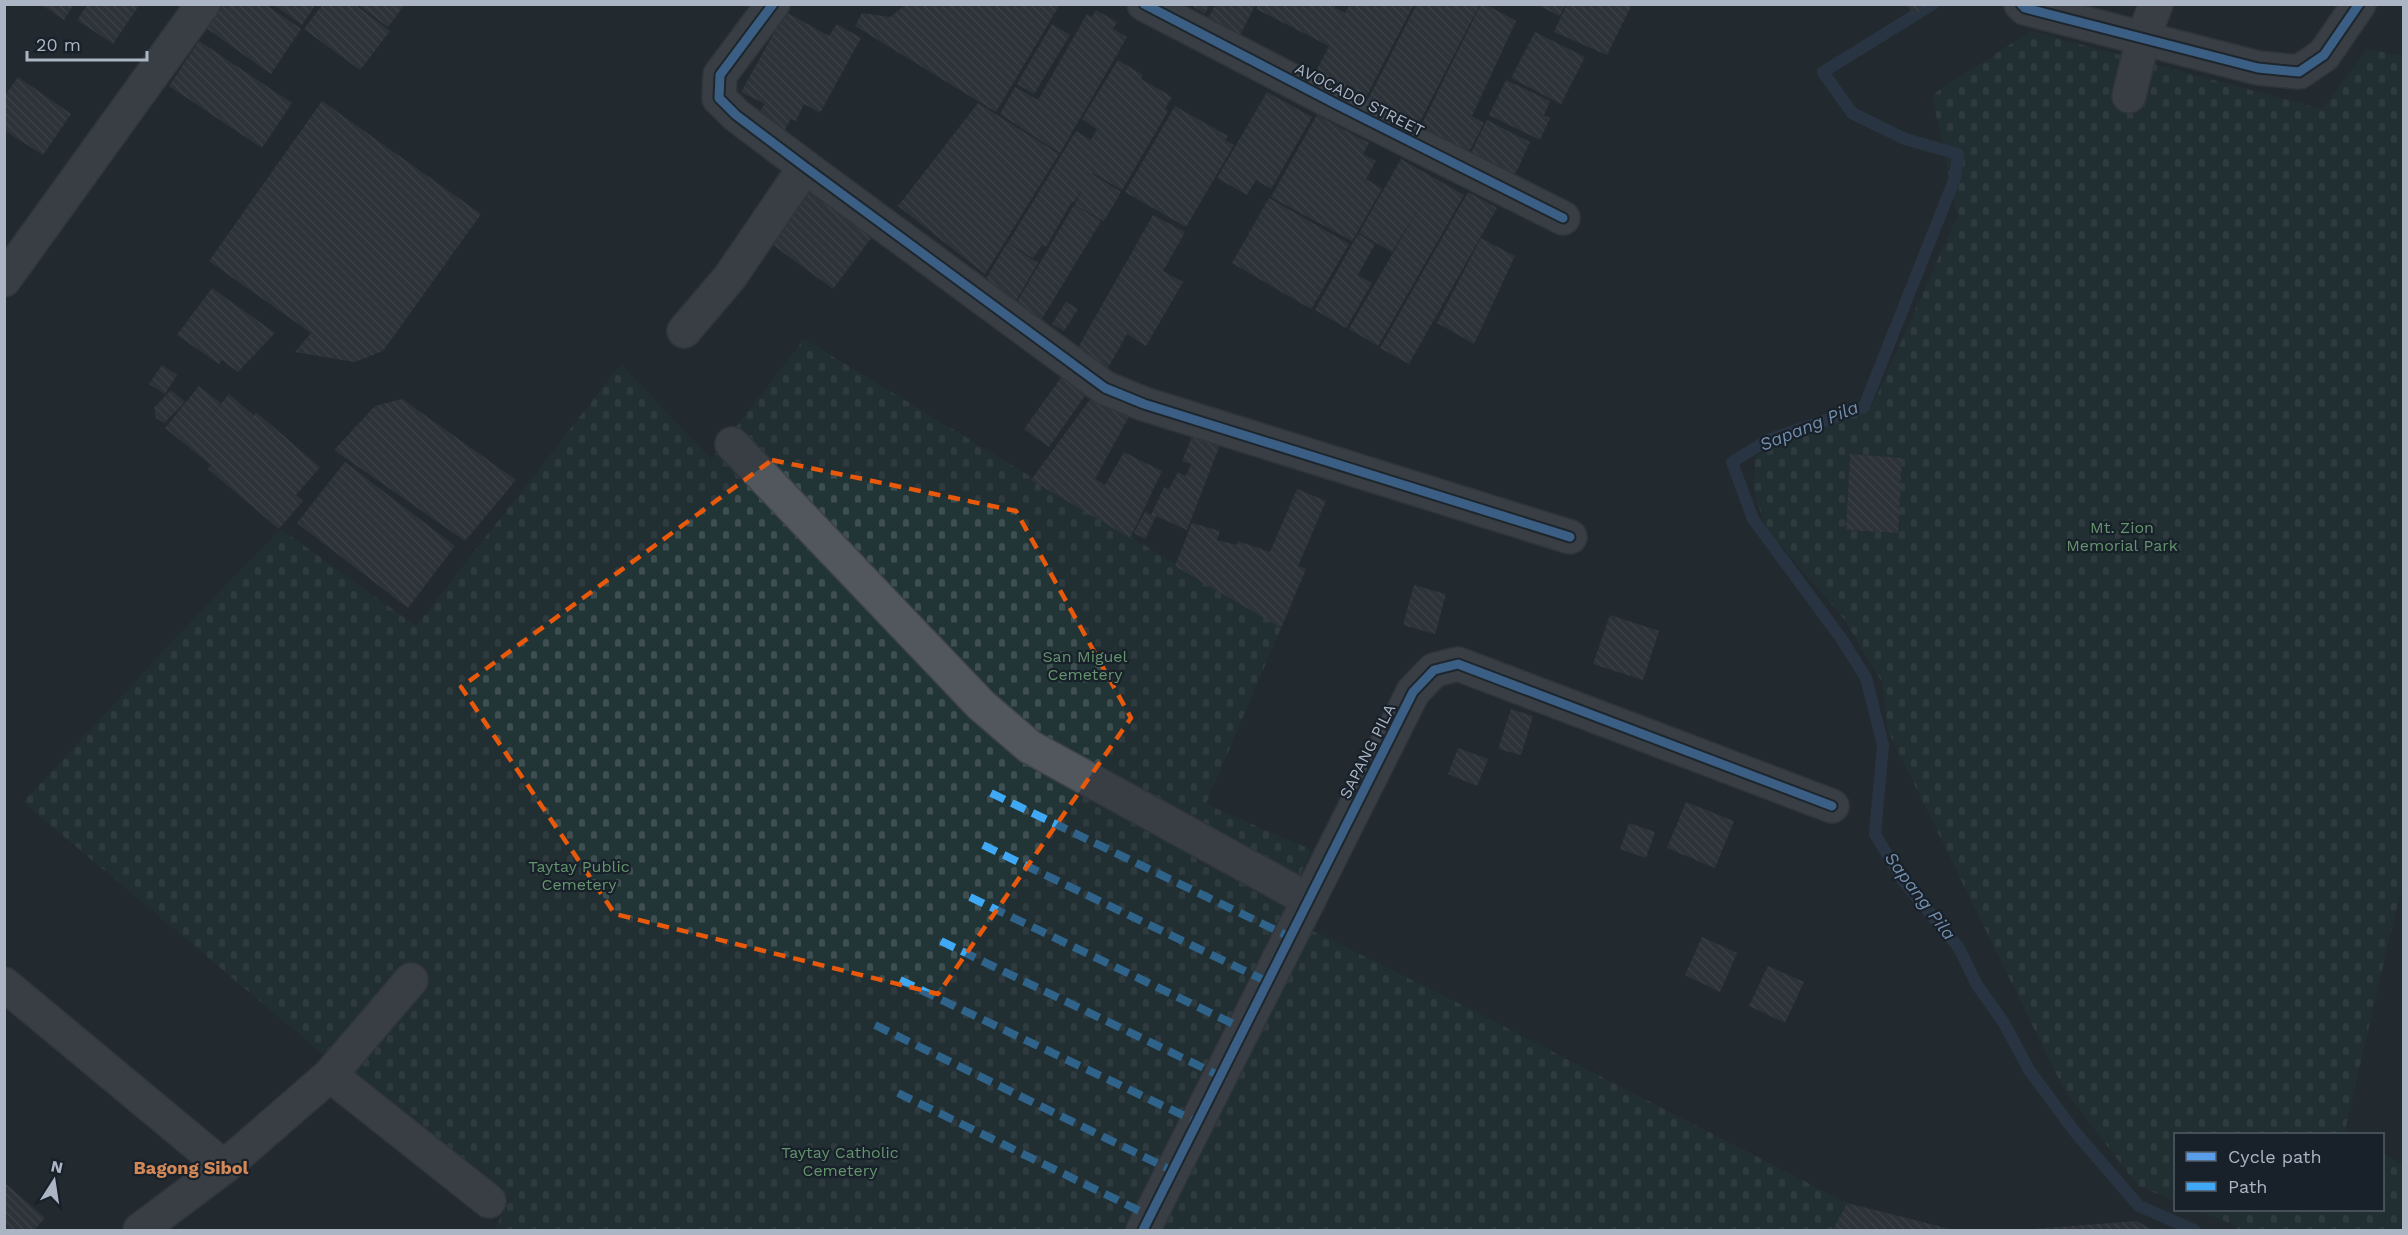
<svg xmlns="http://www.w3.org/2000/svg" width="2408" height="1235" font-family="'Work Sans',sans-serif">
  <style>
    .cemetery { fill: url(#cemetery-stones) }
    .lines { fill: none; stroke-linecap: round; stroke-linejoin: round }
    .stream { stroke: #304258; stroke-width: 12 }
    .building { fill: url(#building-back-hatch) }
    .minor-casing { stroke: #3f4349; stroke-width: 36 }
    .minor { stroke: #52575e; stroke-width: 33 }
    .quiet { stroke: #3fa9f5; stroke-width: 8; stroke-dasharray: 15 8; stroke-linecap: butt }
    .cycleway-casing { stroke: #18202a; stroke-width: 13 }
    .cycleway { stroke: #5a9eea; stroke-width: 9 }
    .marked { fill: none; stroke: #e8590c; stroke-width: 4.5; stroke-dasharray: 12 8; stroke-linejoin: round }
    .labels { text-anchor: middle; stroke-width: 4.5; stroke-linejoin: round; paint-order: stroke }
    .street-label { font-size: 16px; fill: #abb5c3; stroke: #18202a }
    .park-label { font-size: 16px; fill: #64936d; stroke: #18202a }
    .water-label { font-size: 18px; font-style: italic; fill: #738eac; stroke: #18202a }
    .neighbourhood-label { font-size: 18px; font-weight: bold; fill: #d28857; stroke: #18202a }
  </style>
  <defs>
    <pattern id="cemetery-stones" width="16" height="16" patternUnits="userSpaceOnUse" patternTransform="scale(1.5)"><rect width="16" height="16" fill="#213436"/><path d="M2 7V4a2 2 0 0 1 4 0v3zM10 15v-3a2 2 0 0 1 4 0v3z" fill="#3f4f51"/></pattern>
    <pattern id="building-back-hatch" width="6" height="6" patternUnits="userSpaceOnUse" patternTransform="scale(1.5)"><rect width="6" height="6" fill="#3a3f45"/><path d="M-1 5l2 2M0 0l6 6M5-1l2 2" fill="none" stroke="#54585e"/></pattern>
  </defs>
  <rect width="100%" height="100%" fill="#232930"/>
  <g class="cemetery">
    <path d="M2031 31 2322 109 2367 49 2403 56 2404 876 2345 1130 2352 1134H2176L2175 1201 2138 1186 2064 1090 1887 729 1883 684 1844 619 1765 527 1753 487 1756 456 1826 421 1872 407 1957 216 1932 95Z"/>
    <path d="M804 339 1281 628 1206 804 1312 850 1281 915 1454 1001 1847 1203 1833 1230H495L509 1199 325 1056 23 802 193 619 281 529 416 626 621 364 711 459Z"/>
    <path d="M2383 1153 2403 1166V1230H2240L2232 1224 2196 1210H2382Z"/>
  </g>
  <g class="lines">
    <path class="stream" d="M1933 4 1823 72 1852 113 1905 139 1958 154 1955 178 1864 407 1768 440 1732 462 1753 519 1841 638 1866 678 1883 745 1875 834 1902 879 1959 948 1977 985 2004 1023 2029 1070 2075 1132 2139 1206 2194 1230"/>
  </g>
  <g class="building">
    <path d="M40 4H74L64 20Z"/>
    <path d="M88 4H140L113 44 77 20Z"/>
    <path d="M223 4H265L301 29 271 74 206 28Z"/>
    <path d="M273 4H316L302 25Z"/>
    <path d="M323 4H354L390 31 360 70 304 29Z"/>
    <path d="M357 4H405L388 27Z"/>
    <path d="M907 4H1060L996 112 855 26 862 13 890 17Z"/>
    <path d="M1189 4H1210L1205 14Z"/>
    <path d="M1216 4H1256L1240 35 1208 18Z"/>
    <path d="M1258 4H1336L1335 8 1345 13 1332 39 1350 4H1414L1364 101 1314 75 1329 46 1256 9Z"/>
    <path d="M1417 4H1480L1416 129 1366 103Z"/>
    <path d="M1481 4H1485L1516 21 1472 116 1484 123 1467 156 1419 130Z"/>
    <path d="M1535 4H1565L1560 16Z"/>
    <path d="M1567 4H1632L1607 55 1554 32Z"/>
    <path d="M1906 4H1928L1914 15Z"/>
    <path d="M1096 10 1117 22 1113 29 1127 37 1060 153 1000 114 1015 87 1038 100 1087 14 1092 17Z"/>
    <path d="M788 13 829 36 837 24 861 38 820 113 804 104 796 121 791 119 784 131 757 115 765 104 741 92 783 17 785 18Z"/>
    <path d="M1052 24 1070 35 1034 94 1017 84Z"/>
    <path d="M1535 32 1585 57 1561 104 1511 78Z"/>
    <path d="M199 41 292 103 262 148 169 86Z"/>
    <path d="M1118 60 1143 75 1141 79 1172 97 1165 109 1168 111 1122 190 1093 173 1092 174 1121 192 1104 221 1075 205 1082 189 1075 201 1071 203 1046 247 1042 245 1033 258 1008 243 1076 131 1091 140 1097 129 1082 119Z"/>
    <path d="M18 77 71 114 43 155 4 130V97Z"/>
    <path d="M1506 80 1550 101 1544 115 1550 118 1540 140 1489 115Z"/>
    <path d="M1267 92 1312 117 1271 189 1256 180 1247 195 1217 178Z"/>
    <path d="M322 101 481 214 383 351 355 362 295 352 311 333 209 261Z"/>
    <path d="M978 103 1059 154 985 274 898 206Z"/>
    <path d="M1175 106 1228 136 1225 140 1234 145 1186 227 1125 192Z"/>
    <path d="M1317 115 1369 143 1363 154 1376 161 1366 179 1382 189 1352 241 1271 197Z"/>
    <path d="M1487 120 1530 142 1516 173H1507L1470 155Z"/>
    <path d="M1401 159 1464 195 1378 346 1349 329 1420 206 1392 252 1359 233Z"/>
    <path d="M802 185 872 237 833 289 762 237Z"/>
    <path d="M1468 192 1497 208 1409 364 1380 348Z"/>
    <path d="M1269 198 1349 244 1311 309 1232 263Z"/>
    <path d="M1074 205 1101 221 1040 322 1014 307Z"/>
    <path d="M1153 215 1185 232 1163 271 1183 282 1146 346 1127 334 1105 373 1076 351Z"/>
    <path d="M1358 234 1375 244 1358 275 1372 283 1346 328 1315 310Z"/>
    <path d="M1481 238 1515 256 1474 344 1437 323Z"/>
    <path d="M1007 243 1038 263 1013 306 983 284Z"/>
    <path d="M212 288 275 333 238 372 222 360 219 364 177 335Z"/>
    <path d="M1066 302 1078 309 1064 331 1052 324Z"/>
    <path d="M162 365 177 375 165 394 149 384Z"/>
    <path d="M1065 372 1089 390 1049 447 1024 429Z"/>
    <path d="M199 386 221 403 211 416 229 394 254 416 256 412 320 467 296 495 303 501 279 529 208 469 211 465 165 428Z"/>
    <path d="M171 390 185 402 164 423 156 418 154 408Z"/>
    <path d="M1094 394 1132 411 1095 479 1105 485 1124 452 1162 471 1130 538 1031 480Z"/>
    <path d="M402 399 516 480 465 541 334 450 375 406Z"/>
    <path d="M1194 432 1221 442 1187 530 1156 516 1145 539 1134 533 1145 512 1151 515 1164 487 1169 489 1178 472 1186 476 1191 464 1182 461Z"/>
    <path d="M1850 454 1902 458 1898 533 1846 530Z"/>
    <path d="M345 462 455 546 408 608 297 523Z"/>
    <path d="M1297 489 1326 501 1298 566 1306 569 1281 628 1175 566 1192 523 1220 531 1217 540 1237 545 1238 541 1270 552Z"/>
    <path d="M1414 585 1446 594 1435 634 1403 625Z"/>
    <path d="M1610 615 1659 631 1643 680 1593 664Z"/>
    <path d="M1511 709 1533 716 1521 755 1498 749Z"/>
    <path d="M1458 748 1488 759 1477 786 1448 774Z"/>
    <path d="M1686 802 1734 821 1715 868 1667 848Z"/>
    <path d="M1629 823 1655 832 1646 858 1620 849Z"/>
    <path d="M1702 937 1737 953 1720 992 1685 975Z"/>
    <path d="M1768 966 1804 982 1785 1023 1749 1006Z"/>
    <path d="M4 1182 45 1218 34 1230H4Z"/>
    <path d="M1847 1203 1954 1230H1833Z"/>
    <path d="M2137 1221 2152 1230H2033V1229Z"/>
  </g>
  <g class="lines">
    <g class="minor-casing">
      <g id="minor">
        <path d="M773 4 720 75 719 98 736 115 805 167 1105 388 1144 404 1570 537"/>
        <path d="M1144 4 1336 104 1563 218"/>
        <path d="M2021 4 2025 8 2258 68 2299 72 2324 55 2359 4"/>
        <path d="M2129 96 2143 38 2156 4"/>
        <path d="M4 280 203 4"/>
        <path d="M684 331 730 277 805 167"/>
        <path d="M732 444 981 705 1030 747 1309 900"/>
        <path d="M4 984 224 1167"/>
        <path d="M330 1075 489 1201"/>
        <path d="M140 1230 224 1167 330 1075 411 980"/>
        <path d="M1143 1230 1413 692 1434 670 1458 664 1832 806"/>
      </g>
    </g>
    <use href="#minor" class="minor"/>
    <g class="quiet">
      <path d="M991 793 1290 937"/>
      <path d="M983 845 1268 982"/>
      <path d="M970 897 1244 1029"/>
      <path d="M941 941 1220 1076"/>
      <path d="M900 980 1197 1122"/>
      <path d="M875 1025 1173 1171"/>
      <path d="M898 1093 1150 1216"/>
    </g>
    <g class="cycleway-casing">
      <g id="cycleway">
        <path d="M773 4 720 75 719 98 736 115 805 167 1105 388 1144 404 1570 537"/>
        <path d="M1144 4 1336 104 1563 218"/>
        <path d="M2021 4 2025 8 2258 68 2299 72 2324 55 2359 4"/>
        <path d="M1143 1230 1413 692 1434 670 1458 664 1832 806"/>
      </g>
    </g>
    <use href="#cycleway" class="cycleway"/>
  </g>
  <path d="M0 0H2408V1235H0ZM772 460 1016 511 1131 718 938 994 615 914 461 687Z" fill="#232930" fill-opacity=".55" fill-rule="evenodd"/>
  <path class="marked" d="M772 460 1016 511 1131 718 938 994 615 914 461 687Z"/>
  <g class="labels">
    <g class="street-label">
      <text transform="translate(1360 99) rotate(27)" y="6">AVOCADO STREET</text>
      <text transform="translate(1367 751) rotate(-63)" y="6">SAPANG PILA</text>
    </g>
    <g class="park-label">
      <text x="2122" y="533">Mt. Zion<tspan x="2122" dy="18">Memorial Park</tspan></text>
      <text x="1085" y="662">San Miguel<tspan x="1085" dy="18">Cemetery</tspan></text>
      <text x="579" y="872">Taytay Public<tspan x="579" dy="18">Cemetery</tspan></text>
      <text x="840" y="1158">Taytay Catholic<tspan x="840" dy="18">Cemetery</tspan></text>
    </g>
    <g class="water-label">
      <text transform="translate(1809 426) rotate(-22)" y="6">Sapang Pila</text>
      <text transform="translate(1920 896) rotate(53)" y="6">Sapang Pila</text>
    </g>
    <g class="neighbourhood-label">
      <text x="191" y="1174">Bagong Sibol</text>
    </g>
  </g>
  <rect width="2408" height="1235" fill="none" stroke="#abb5c3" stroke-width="12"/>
  <rect x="2174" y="1133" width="210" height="78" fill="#18202a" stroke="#535c67" stroke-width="1.5"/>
  <rect x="2186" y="1152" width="30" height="9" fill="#5a9eea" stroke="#535c67" stroke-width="1.5"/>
  <text x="2228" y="1163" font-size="18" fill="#abb5c3">Cycle path</text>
  <rect x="2186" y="1182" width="30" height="9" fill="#3fa9f5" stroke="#535c67" stroke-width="1.5"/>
  <text x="2228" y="1193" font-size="18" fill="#abb5c3">Path</text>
  <g transform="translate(54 1181) rotate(12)" stroke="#18202a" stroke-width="4.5" paint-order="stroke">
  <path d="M0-4.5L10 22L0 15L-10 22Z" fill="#abb5c3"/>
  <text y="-9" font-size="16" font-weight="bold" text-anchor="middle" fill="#abb5c3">N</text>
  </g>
  <path d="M27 51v9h120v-9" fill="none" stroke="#abb5c3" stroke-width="3"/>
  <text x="36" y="51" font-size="18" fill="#abb5c3" stroke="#18202a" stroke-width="4.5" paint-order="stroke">20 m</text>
</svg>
